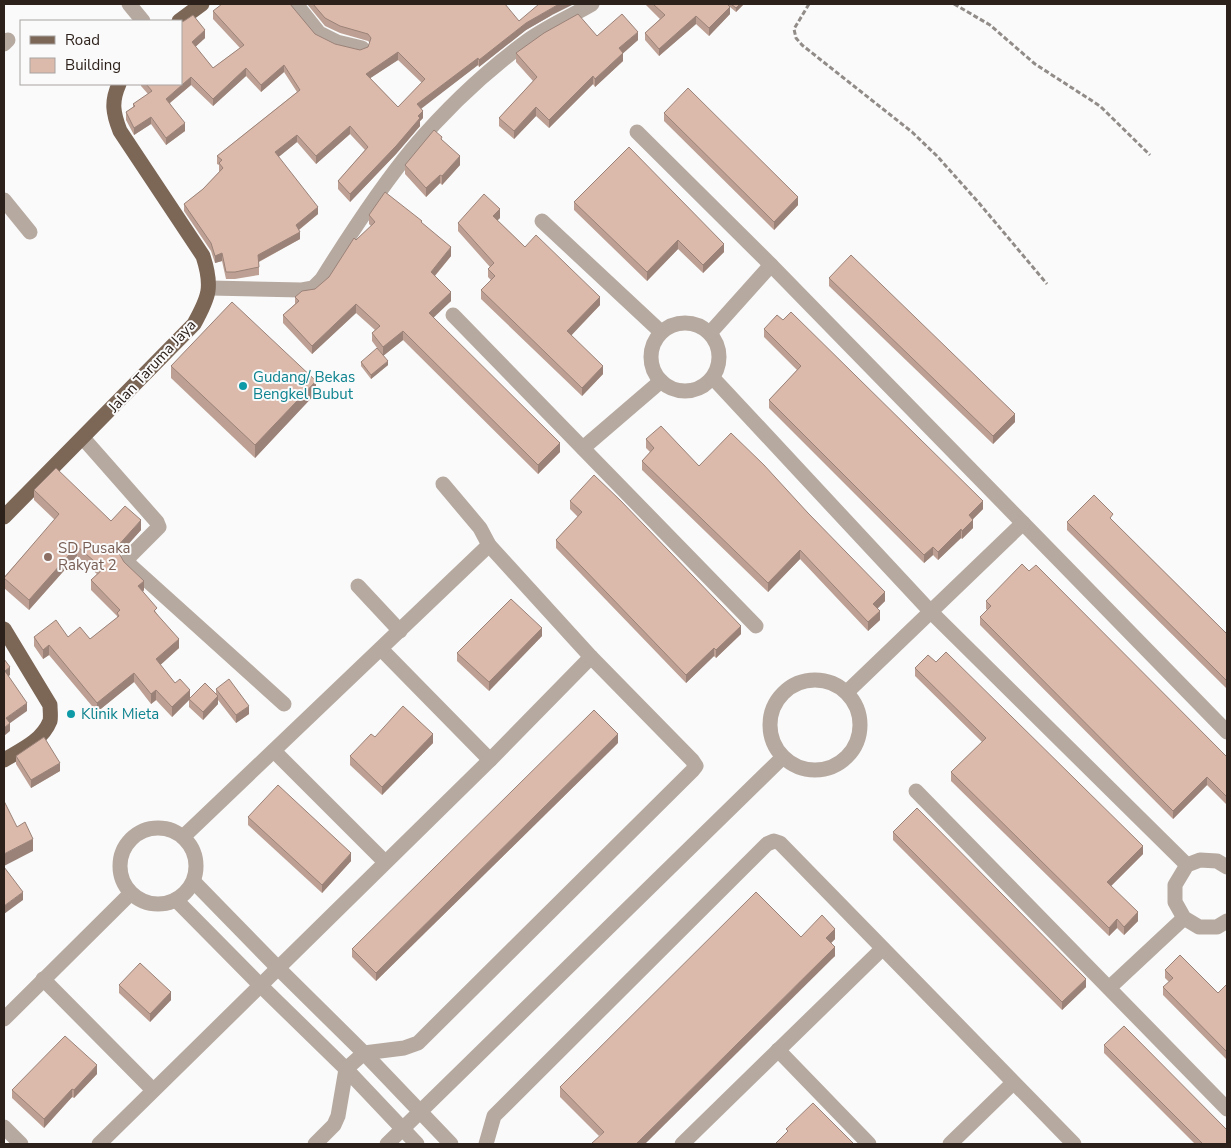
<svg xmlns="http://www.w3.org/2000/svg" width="1231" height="1148" font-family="'Nunito Sans',sans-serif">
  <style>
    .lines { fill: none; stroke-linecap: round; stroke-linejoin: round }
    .path { stroke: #928c89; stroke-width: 3; stroke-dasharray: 5 2.5; stroke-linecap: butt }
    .minor { stroke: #b6a9a0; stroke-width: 15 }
    .major { stroke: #7c6656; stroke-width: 15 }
    .wall { fill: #bda093; fill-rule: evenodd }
    .shaded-wall { fill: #9a8278 }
    .building { fill: #dcbaab; stroke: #9a8278; fill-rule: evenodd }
    .culture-dot { fill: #0f9aa8; stroke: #fafafa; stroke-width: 2 }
    .education-dot { fill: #8d6e63; stroke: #fafafa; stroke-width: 2 }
    .labels { text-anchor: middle; stroke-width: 4; stroke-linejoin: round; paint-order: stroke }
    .street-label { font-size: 15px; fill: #2d211b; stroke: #fafafa }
    .culture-label { font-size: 15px; fill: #0d838f; stroke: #fafafa; text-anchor: start }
    .education-label { font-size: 15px; fill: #785e54; stroke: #fafafa; text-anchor: start }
  </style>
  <rect width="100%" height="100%" fill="#fafafa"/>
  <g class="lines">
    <g class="path">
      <path d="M809 4 794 29 796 38 802 45 912 132 937 156 979 203 1047 284"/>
      <path d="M954 4 990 25 1035 64 1100 106 1150 155"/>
    </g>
    <g class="minor">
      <path d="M129 4 143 21"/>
      <path d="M296 4 319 33 337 42 362 48"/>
      <path d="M4 44 8 40"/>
      <path d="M637 132 771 265 1227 732"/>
      <path d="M4 200 30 232"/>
      <path d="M542 221 661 332"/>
      <path d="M210 288 302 290 313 288 322 279C350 234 379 189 413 148 446 109 483 74 523 44 543 28 570 17 592 4"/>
      <path d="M453 315 756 626"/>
      <circle cx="685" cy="357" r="34"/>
      <path d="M710 333 771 265"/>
      <path d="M713 378 930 611 1187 865"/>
      <path d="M83 438 157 522 159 527 131 555 128 559 130 565 284 704"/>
      <path d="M583 448 661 381"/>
      <path d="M358 586 400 631"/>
      <path d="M381 649 490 760"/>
      <circle cx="815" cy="725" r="45"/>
      <path d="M847 692 1023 523"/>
      <path d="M274 751 385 862"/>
      <path d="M916 791 1227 1109"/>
      <circle cx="158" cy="866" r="38"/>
      <path d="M183 837 489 545"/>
      <path d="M1227 867 1217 861 1200 860 1187 865 1175 885V902L1184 918 1199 927H1217L1227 921"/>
      <path d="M194 882 278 968 364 1053 451 1144"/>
      <path d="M177 901 260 985 346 1069 417 1144"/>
      <path d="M43 979 153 1090"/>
      <path d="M1109 988 1184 918"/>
      <path d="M4 1019 130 894"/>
      <path d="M778 1050 869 1144"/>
      <path d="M4 1127 21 1144"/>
      <path d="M99 1144 490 760 591 657"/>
      <path d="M315 1144 334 1125 338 1116 346 1069 364 1053 404 1048 418 1043 692 771 696 766 692 760 591 657 489 545 480 528 443 484"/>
      <path d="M387 1144 783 757"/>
      <path d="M486 1144 494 1116 767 844 774 841 780 843 1074 1144"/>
      <path d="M682 1144 882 949"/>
      <path d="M950 1144 1013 1083"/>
    </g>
    <g class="major">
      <path d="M179 21 202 4"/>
      <path d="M4 517 194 324C209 297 213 287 203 256L120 131C113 113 111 102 119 84"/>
      <path d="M4 629 50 705C50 710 51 717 50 721 42 741 21 750 4 760"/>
    </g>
  </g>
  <g class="wall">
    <path d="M307 4H366L519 21 552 15 526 30 479 67 478 65 421 108 423 118 420 121V126L396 154 350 202 338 189V181L365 150 350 134 316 164 297 142 278 157 318 214 299 230 300 239 259 262V275L235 279H226L222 261 215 263 211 251 184 211V204L203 189 219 172V165L217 164V156L297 92 284 72 261 92 246 76 213 106 191 85 170 103 185 131 166 145 151 124 134 135 126 120V112L133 107V104L148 94 141 86V84H181V22L205 38 195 47 213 68 240 48 213 19V11L315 34 335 44 360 50 368 47 370 43 368 41 340 33 325 26ZM398 60 422 83 398 107 370 78Z"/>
    <path d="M645 4H744L736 12 730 7V14L709 36 696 24 659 56 645 40V33L660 19Z"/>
    <path d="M597 36 638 40 623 53V61L595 87 593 84 549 128 536 116 514 139 499 126V118L533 81 516 62V53Z"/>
    <path d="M664 113 798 205 774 230 664 121Z"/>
    <path d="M442 140 460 165 442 185 440 183 426 197 405 174V165Z"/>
    <path d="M574 202 724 252 703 273 678 249 647 281 574 210Z"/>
    <path d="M369 215 422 223 451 256 435 276 451 301 433 317 560 452 538 474 403 340 383 356 372 341V333L375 330 356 313 312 354 283 323V315L295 304V297L315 289 329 277 356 240 371 226 369 224Z"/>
    <path d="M500 218 497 220 525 247 600 305 571 335 603 374 582 396 481 299V290L491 280 488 277V269L490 267 458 231V223Z"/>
    <path d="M829 278 1015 422 993 444 829 286Z"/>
    <path d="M764 329 983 509 973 519V528L962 539 961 538 938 560 933 555 924 563 769 408V400L797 370 764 337Z"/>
    <path d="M361 362 388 365 371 379 361 366Z"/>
    <path d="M171 366 316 393 255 458 171 378Z"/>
    <path d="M646 439 699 466 885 601 877 609 880 620 868 631 800 559 768 592 642 470V461L650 452 646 448Z"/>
    <path d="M34 490 111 521 141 530 119 554 124 562 144 590 143 592 179 648 160 665 175 683 190 698 216 694V689L249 714 236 723 218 700V704L203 720 189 707V700L172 717 156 700 151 704 134 682 97 712 49 655 43 659 34 646V637H68L90 639 117 618V616L91 590V580L97 574 77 556 29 610 4 588V577L55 520 34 500Z"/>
    <path d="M570 501 741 634 716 658 714 656 686 683 556 548V540L578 517 570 509Z"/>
    <path d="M1113 521 1227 634V689L1067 530V522Z"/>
    <path d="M1029 571 1227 757V805L1207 785 1173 819 980 625V617L987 610 986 609V601Z"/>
    <path d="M542 636 489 691 457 661V653Z"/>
    <path d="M915 668 1143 854 1111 886 1138 921 1124 935 1117 928 1109 936 951 781V772L982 742 915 676Z"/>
    <path d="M375 737 433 743 382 795 350 765V756Z"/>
    <path d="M618 743 376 981 352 957V949Z"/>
    <path d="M16 756 60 771 31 788 16 764Z"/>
    <path d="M248 817 351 861 322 893 248 825Z"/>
    <path d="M893 832 1086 987 1062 1010 893 840Z"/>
    <path d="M801 937 835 939 831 943 835 956 599 1136 560 1097V1087Z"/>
    <path d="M1165 970 1218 993 1227 984V1060L1163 995V987L1169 982 1165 978Z"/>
    <path d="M119 985 171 1000 150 1022 119 993Z"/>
    <path d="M1104 1045 1227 1144H1195L1104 1053Z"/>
    <path d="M97 1074 74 1098 72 1097 44 1128 12 1098V1090Z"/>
  </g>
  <g class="shaded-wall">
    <path d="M559 4H574L552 15 526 30 479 67V60L526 23Z"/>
    <path d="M740 4H744L736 12V8Z"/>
    <path d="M730 7V14L709 36V28Z"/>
    <path d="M696 16V24L659 56V49Z"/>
    <path d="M205 30V38L192 50V42Z"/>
    <path d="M638 32V40L619 57V48Z"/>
    <path d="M398 52V60L366 81V74Z"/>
    <path d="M623 53V61L595 87V79Z"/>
    <path d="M478 58V65L417 112V104Z"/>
    <path d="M284 65V72L261 92V85Z"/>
    <path d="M246 68V76L213 106V99Z"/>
    <path d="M593 76V84L549 128V120Z"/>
    <path d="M191 77V85L166 106V99Z"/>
    <path d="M536 107V116L514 139V131Z"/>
    <path d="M423 111V118L420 121V126L396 154 350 202V194Z"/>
    <path d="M151 117V124L134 135V128Z"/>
    <path d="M185 123V131L166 145V138Z"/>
    <path d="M350 126V134L316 164V156Z"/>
    <path d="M297 135V142L275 160V152Z"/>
    <path d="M460 156V165L442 185V176Z"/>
    <path d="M440 175V183L426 197V188Z"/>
    <path d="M798 197V205L774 230V222Z"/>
    <path d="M318 207V214L296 232V225Z"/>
    <path d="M500 209V218L493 225V216Z"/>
    <path d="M300 232V239L258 262V255Z"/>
    <path d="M678 240V249L647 281V272Z"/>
    <path d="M724 244V252L703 273V265Z"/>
    <path d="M451 247V256L431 280V272Z"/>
    <path d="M222 253V261L215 263V256Z"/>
    <path d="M451 292V301L429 322V313Z"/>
    <path d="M600 297V305L567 340V331Z"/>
    <path d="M356 304V313L312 354V346Z"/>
    <path d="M403 331V340L383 356V347Z"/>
    <path d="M388 361V365L371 379V375Z"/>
    <path d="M603 366V374L582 396V388Z"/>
    <path d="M316 381V393L255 458V445Z"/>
    <path d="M1015 414V422L993 444V436Z"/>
    <path d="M560 443V452L538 474V465Z"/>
    <path d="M983 501V509L969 523V515Z"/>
    <path d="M141 520V530L116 558V548Z"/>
    <path d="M973 520V528L962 539V531Z"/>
    <path d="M961 529V538L938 560V552Z"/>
    <path d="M77 546V556L29 610V600Z"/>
    <path d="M933 547V555L924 563V555Z"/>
    <path d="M800 550V559L768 592V583Z"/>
    <path d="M144 581V590L138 596V586Z"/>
    <path d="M885 592V601L873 613V604Z"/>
    <path d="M880 611V620L868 631V622Z"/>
    <path d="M741 626V634L716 658V650Z"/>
    <path d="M542 628V636L489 691V682Z"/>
    <path d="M179 639V648L156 669V659Z"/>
    <path d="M49 645V655L43 659V650Z"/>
    <path d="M714 648V656L686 683V675Z"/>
    <path d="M10 667V675L5 679V671Z"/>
    <path d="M134 673V682L97 712V703Z"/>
    <path d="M156 690V700L151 704V694Z"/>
    <path d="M190 690V699L172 717V707Z"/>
    <path d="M218 696V704L203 720V712Z"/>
    <path d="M27 703V711L6 726V718Z"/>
    <path d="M249 706V714L236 723V715Z"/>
    <path d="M10 723V731L4 736V728Z"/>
    <path d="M433 734V743L382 795V787Z"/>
    <path d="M618 734V743L376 981V973Z"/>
    <path d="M60 763V771L31 788V780Z"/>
    <path d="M1207 777V785L1173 819V811Z"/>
    <path d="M33 839V851L4 866V854Z"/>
    <path d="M1143 846V854L1107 890V882Z"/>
    <path d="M351 853V861L322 893V885Z"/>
    <path d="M23 892V900L4 914V906Z"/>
    <path d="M1138 912V921L1124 935V927Z"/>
    <path d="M1117 919V928L1109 936V928Z"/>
    <path d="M835 929V939L826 948V938Z"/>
    <path d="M835 947V956L645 1144H636Z"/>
    <path d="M1086 979V987L1062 1010V1002Z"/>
    <path d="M171 992V1000L150 1022V1014Z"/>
    <path d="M97 1065V1074L74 1098V1090Z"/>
    <path d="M72 1089V1097L44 1128V1119Z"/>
  </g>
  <g class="building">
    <path d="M222 4H290L315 34 335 44 360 50 368 47 371 38 368 34 340 26 325 18 313 4H505L519 21 539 4H559L526 23 479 60 478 58 417 104 423 111 418 116 420 118 396 146 350 194 338 181 368 147 350 126 316 156 297 135 275 152 318 207 296 225 300 232 258 255 259 267 235 272H226L222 253 215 256 211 243 184 204 203 189 223 168 219 163 222 160 217 156 300 90 284 65 261 85 246 68 213 99 191 77 166 99 185 123 166 138 151 117 134 128 126 112 135 106 133 104 152 91 146 84H181V22L184 21 193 15 205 30 192 42 213 68 244 45 213 11ZM398 52 425 79 398 107 366 74Z"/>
    <path d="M653 4H727L730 7 709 28 696 16 659 49 645 33 665 15Z"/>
    <path d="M731 4H740L736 8Z"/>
    <path d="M578 14 597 36 622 14 638 32 619 48 623 53 595 79 593 76 549 120 536 107 514 131 499 118 537 77 516 53 544 33Z"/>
    <path d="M688 88 798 197 774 222 664 113Z"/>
    <path d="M434 130 442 137 441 139 460 156 442 176 440 175 426 188 405 165Z"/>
    <path d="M629 147 724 244 703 265 678 240 647 272 574 202Z"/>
    <path d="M385 192 422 221 421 222 451 247 431 272 451 292 429 313 560 443 538 465 403 331 383 347 372 333 380 326 356 304 312 346 283 315 299 301 295 297 302 291 315 289 329 277 354 238 356 240 375 222 369 215Z"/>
    <path d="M484 194 500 209 493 216 525 247 536 235 600 297 567 331 603 366 582 388 481 290 495 276 488 269 494 263 458 223Z"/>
    <path d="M851 255 1015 414 993 436 829 278Z"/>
    <path d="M232 302 316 381 255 445 171 366Z"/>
    <path d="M791 312 983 501 969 515 973 520 962 531 961 529 938 552 933 547 924 555 769 400 801 366 764 329 777 315 783 320Z"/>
    <path d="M377 348 388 361 371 375 361 362Z"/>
    <path d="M661 426 699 466 731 433 764 465 808 513 885 592 873 604 880 611 868 622 800 550 768 583 642 461 654 448 646 439Z"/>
    <path d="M56 468 111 521 125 506 141 520 116 548 124 562 144 581 138 586 157 608 154 611 179 639 156 659 175 683 180 679 190 690 172 707 156 690 151 694 134 673 97 703 49 645 43 650 34 637 56 620 68 637 80 627 90 639 119 616 117 613 120 610 91 580 103 569 77 546 29 600 4 578 59 514 34 490Z"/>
    <path d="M594 475 621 501 741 626 716 650 714 648 686 675 556 540 582 512 570 501Z"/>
    <path d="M1094 495 1113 514 1110 518 1227 634V681L1067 522Z"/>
    <path d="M1022 564 1029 571 1036 565 1227 757V797L1207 777 1173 811 980 617 991 606 986 601Z"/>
    <path d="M511 599 542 628 489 682 457 653Z"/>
    <path d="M946 652 1143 846 1107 882 1138 912 1124 927 1117 919 1109 928 951 772 986 738 915 668 928 655 936 662Z"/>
    <path d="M4 659 10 667 5 671 27 703 6 718 10 723 4 728Z"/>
    <path d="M229 679 249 706 236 715 216 689Z"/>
    <path d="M205 683 218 696 203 712 189 699Z"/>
    <path d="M403 706 433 734 382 787 350 756 371 734 375 737Z"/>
    <path d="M594 710 618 734 376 973 352 949Z"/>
    <path d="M44 737 60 763 31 780 16 756Z"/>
    <path d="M278 785 351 853 322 885 248 817Z"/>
    <path d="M4 801 17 827 25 822 33 839 4 854Z"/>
    <path d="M917 808 1086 979 1062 1002 893 832Z"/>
    <path d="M4 867 23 892 4 906Z"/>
    <path d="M756 892 801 937 822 915 835 929 826 938 835 947 636 1144H591L604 1132 560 1087Z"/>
    <path d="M1180 955 1218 993 1227 984V1052L1163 987 1173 978 1165 970Z"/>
    <path d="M140 963 171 992 150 1014 119 985Z"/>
    <path d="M1124 1026 1227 1130V1144H1203L1104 1045Z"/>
    <path d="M65 1036 97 1065 74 1090 72 1089 44 1119 12 1090Z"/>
    <path d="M813 1103 854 1144H775L788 1131 786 1129Z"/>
  </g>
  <g class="culture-dot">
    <circle cx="243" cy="386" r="5"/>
    <circle cx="71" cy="714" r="5"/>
  </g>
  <circle class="education-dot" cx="48" cy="557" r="5"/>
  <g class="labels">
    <g class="street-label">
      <text transform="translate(152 366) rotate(-47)" y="5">Jalan Taruma Jaya</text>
    </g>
    <g class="culture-label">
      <text x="253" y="382">Gudang/ Bekas<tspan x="253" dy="17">Bengkel Bubut</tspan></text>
      <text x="81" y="719">Klinik Mieta</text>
    </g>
    <g class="education-label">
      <text x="58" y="553">SD Pusaka<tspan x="58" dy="17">Rakyat 2</tspan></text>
    </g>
  </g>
  <rect width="1231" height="1148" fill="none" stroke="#2d211b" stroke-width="10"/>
  <rect x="20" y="20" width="162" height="65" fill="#fafafa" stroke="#a8a3a1"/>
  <rect x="30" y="36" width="25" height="8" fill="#7c6656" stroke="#a8a3a1"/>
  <text x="65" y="45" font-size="15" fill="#2d211b">Road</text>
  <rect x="30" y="58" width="25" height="15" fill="#dcbaab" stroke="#a8a3a1"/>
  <text x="65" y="70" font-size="15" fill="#2d211b">Building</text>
</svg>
